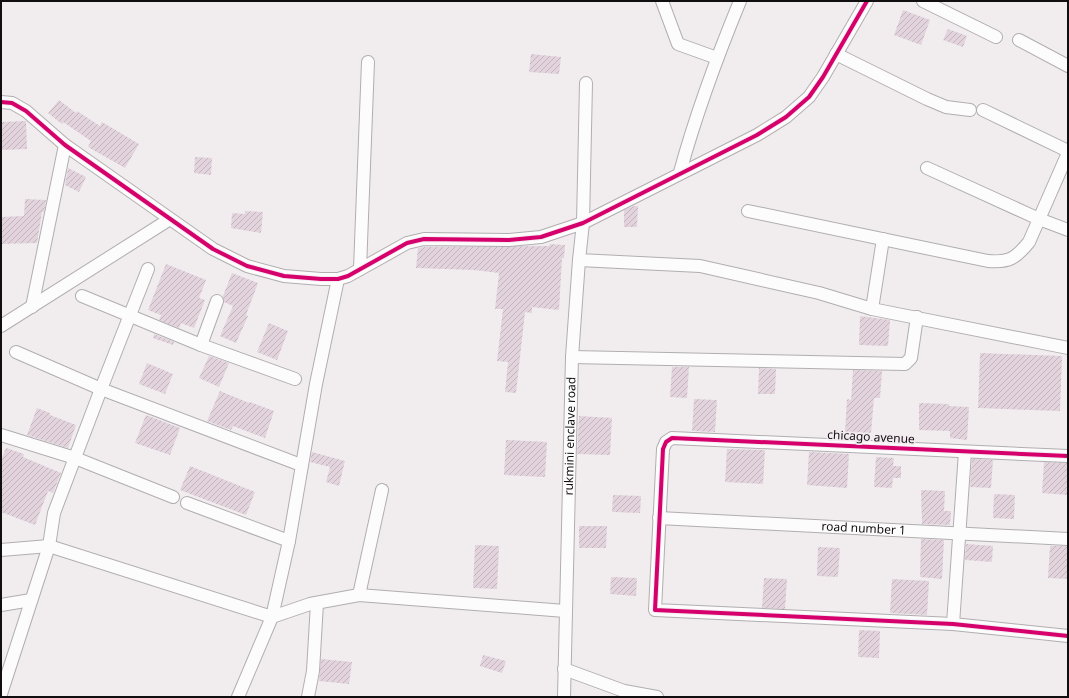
<svg xmlns="http://www.w3.org/2000/svg" width="1069" height="698" font-family="'Noto Sans',sans-serif">
  <style>
    .building { fill: url(#building-hatch) }
    .lines { fill: none; stroke-linecap: round; stroke-linejoin: round }
    .minor-casing { stroke: #b1aeb0; stroke-width: 14 }
    .minor { stroke: #fdfcfd; stroke-width: 12 }
    .cycleway-casing { stroke: #f3ebf0; stroke-width: 6 }
    .cycleway { stroke: #d6006c; stroke-width: 4 }
    .labels { text-anchor: middle; stroke-width: 3.5; stroke-linejoin: round; paint-order: stroke }
    .street-label { font-size: 12px; fill: #110e10; stroke: #f3ebf0 }
  </style>
  <defs>
    <pattern id="building-hatch" width="6" height="6" patternUnits="userSpaceOnUse"><rect width="6" height="6" fill="#e2d3dd"/><path d="M-1 1l2-2M0 6l6-6M5 7l2-2" fill="none" stroke="#c1b4bd"/></pattern>
  </defs>
  <rect width="100%" height="100%" fill="#f1edef"/>
  <g class="building">
    <path d="M903 10 930 20 921 45 894 35Z"/>
    <path d="M948 29 967 36 963 47 943 40Z"/>
    <path d="M531 54 561 57 559 74 529 72Z"/>
    <path d="M59 100 76 113 77 111 100 126 102 122 139 144 125 168 88 147 91 141 63 122 62 124 48 113Z"/>
    <path d="M26 121 27 149 1 150V122Z"/>
    <path d="M195 157 212 158 211 175 194 173Z"/>
    <path d="M68 168 86 177 79 192 65 185Z"/>
    <path d="M25 199 46 200 44 212H42L37 243 1 244V217L24 216Z"/>
    <path d="M634 206H638L637 227H624V210Z"/>
    <path d="M245 211 263 212 261 233 231 228 232 213 245 214Z"/>
    <path d="M550 244 565 245 564 258H562L559 310 532 307V313L525 312 516 393 505 392 508 362 497 361 503 309H495L499 273 474 270 416 268 418 248 425 247 549 246Z"/>
    <path d="M166 264 206 280 199 298 205 300 194 328 181 323 179 328 159 320 161 315 148 310Z"/>
    <path d="M232 273 258 283 246 315 248 316 236 343 220 336 233 306 224 302 223 296Z"/>
    <path d="M860 316 890 320 888 346 859 345Z"/>
    <path d="M269 323 288 331 277 360 257 352Z"/>
    <path d="M154 334 174 342 173 345 153 338Z"/>
    <path d="M980 353 1062 356 1060 411 978 408Z"/>
    <path d="M209 356 229 363 219 387 199 378Z"/>
    <path d="M147 363 173 374 165 394 139 384Z"/>
    <path d="M672 367H689L687 398 670 397Z"/>
    <path d="M759 368 776 369 775 394H758Z"/>
    <path d="M853 370 882 371 880 398H874L871 433 845 432 847 399 851 400Z"/>
    <path d="M220 391 249 403 250 402 274 411 265 438 233 426 231 430 207 421Z"/>
    <path d="M694 399 717 400 715 432 692 431Z"/>
    <path d="M919 403 949 404V406L969 407 967 440 950 438V431L919 430Z"/>
    <path d="M37 408 50 413V415L76 425 68 448 27 435Z"/>
    <path d="M146 415 180 428 170 455 135 443Z"/>
    <path d="M579 416 612 418 610 455 577 454Z"/>
    <path d="M506 440 547 442 545 477 504 475Z"/>
    <path d="M6 448 24 454 23 457 61 473 53 493 48 491 35 525 1 512V460Z"/>
    <path d="M727 449 765 450 763 484 725 482Z"/>
    <path d="M312 452 345 461 339 486 326 482 330 467 310 462Z"/>
    <path d="M809 452 849 454 847 488 807 485Z"/>
    <path d="M876 457 894 458 893 466H901V478H893L892 488 874 487Z"/>
    <path d="M972 459 993 460 991 488 970 487Z"/>
    <path d="M1044 462 1068 463V495L1042 493Z"/>
    <path d="M190 466 255 492 246 515 180 490Z"/>
    <path d="M921 490 945 491 944 511H951L950 525 922 524Z"/>
    <path d="M994 494 1015 495 1014 519 993 518Z"/>
    <path d="M613 495 641 496 640 513 612 512Z"/>
    <path d="M579 526H607L606 548H579Z"/>
    <path d="M921 539 944 540 942 579 920 577Z"/>
    <path d="M966 544 993 546 992 562 965 560Z"/>
    <path d="M475 545 499 546 497 589 473 588Z"/>
    <path d="M1050 546H1068V579L1048 578Z"/>
    <path d="M818 547 840 548 838 577 817 576Z"/>
    <path d="M611 577 637 578 636 596 610 594Z"/>
    <path d="M764 578 787 579 785 609 762 608Z"/>
    <path d="M892 579 929 581 927 615 890 613Z"/>
    <path d="M859 630 880 631 879 658 858 657Z"/>
    <path d="M483 655 506 661 502 673 480 666Z"/>
    <path d="M321 659 352 662 349 684 319 681Z"/>
  </g>
  <g class="lines">
    <g class="minor-casing">
      <g id="minor">
        <path d="M662 1 678 44 717 58"/>
        <path d="M923 1 996 37"/>
        <path d="M1019 40 1068 66"/>
        <path d="M836 54 927 99 946 107 970 110"/>
        <path d="M586 83 583 223 579 260 700 266 819 293 872 309 1068 348"/>
        <path d="M1 102 12 103 26 111 65 145 213 249 247 266 284 276 321 279H338L348 276 407 243 424 239 509 240 541 237 583 223 757 135 786 117 809 97 823 77 867 1"/>
        <path d="M983 110 1068 151"/>
        <path d="M927 168 1039 219 1068 230"/>
        <path d="M680 172C696 114 717 57 740 1"/>
        <path d="M748 211 988 261C1009 263 1016 258 1029 242L1068 153"/>
        <path d="M360 269 368 62"/>
        <path d="M82 296 201 345 295 379"/>
        <path d="M32 307 65 145"/>
        <path d="M872 309 883 239"/>
        <path d="M1 326 170 219"/>
        <path d="M201 345 217 301"/>
        <path d="M16 352 101 389 301 465"/>
        <path d="M572 357 905 364 911 358 917 317"/>
        <path d="M1 435 75 458 173 497"/>
        <path d="M1068 456 672 438 666 442 663 449 655 610 953 624 1068 636"/>
        <path d="M187 503 289 541"/>
        <path id="s1" d="M659 518 1068 539"/>
        <path d="M1 550 49 546 272 617 310 604 359 595 565 611"/>
        <path d="M359 595 382 490"/>
        <path d="M1 605 31 600"/>
        <path d="M953 624 965 452"/>
        <path d="M564 669 624 691 657 697"/>
        <path d="M1 694 49 546 54 513 101 389 148 269"/>
        <path d="M238 697 272 617 289 541 316 384 338 279"/>
        <path d="M308 697 313 671 317 603"/>
        <path id="s2" d="M564 697 572 357 579 260"/>
      </g>
    </g>
    <use href="#minor" class="minor"/>
    <g class="cycleway-casing">
      <g id="cycleway">
        <path d="M1 102 12 103 26 111 65 145 213 249 247 266 284 276 321 279H338L348 276 407 243 424 239 509 240 541 237 583 223 757 135 786 117 809 97 823 77 867 1"/>
        <path d="M1068 456 672 438 666 442 663 449 655 610 953 624 1068 636"/>
      </g>
    </g>
    <use href="#cycleway" class="cycleway"/>
  </g>
  <g class="labels">
    <g class="street-label">
      <text dy="4" stroke="none"><textPath href="#s2" startOffset="261">rukmini enclave road</textPath></text>
      <text transform="translate(871 437) rotate(3)" y="4">chicago avenue</text>
      <text dy="4" stroke="none"><textPath href="#s1" startOffset="205">road number 1</textPath></text>
    </g>
  </g>
  <rect width="1069" height="698" fill="none" stroke="#110e10" stroke-width="4"/>
</svg>
